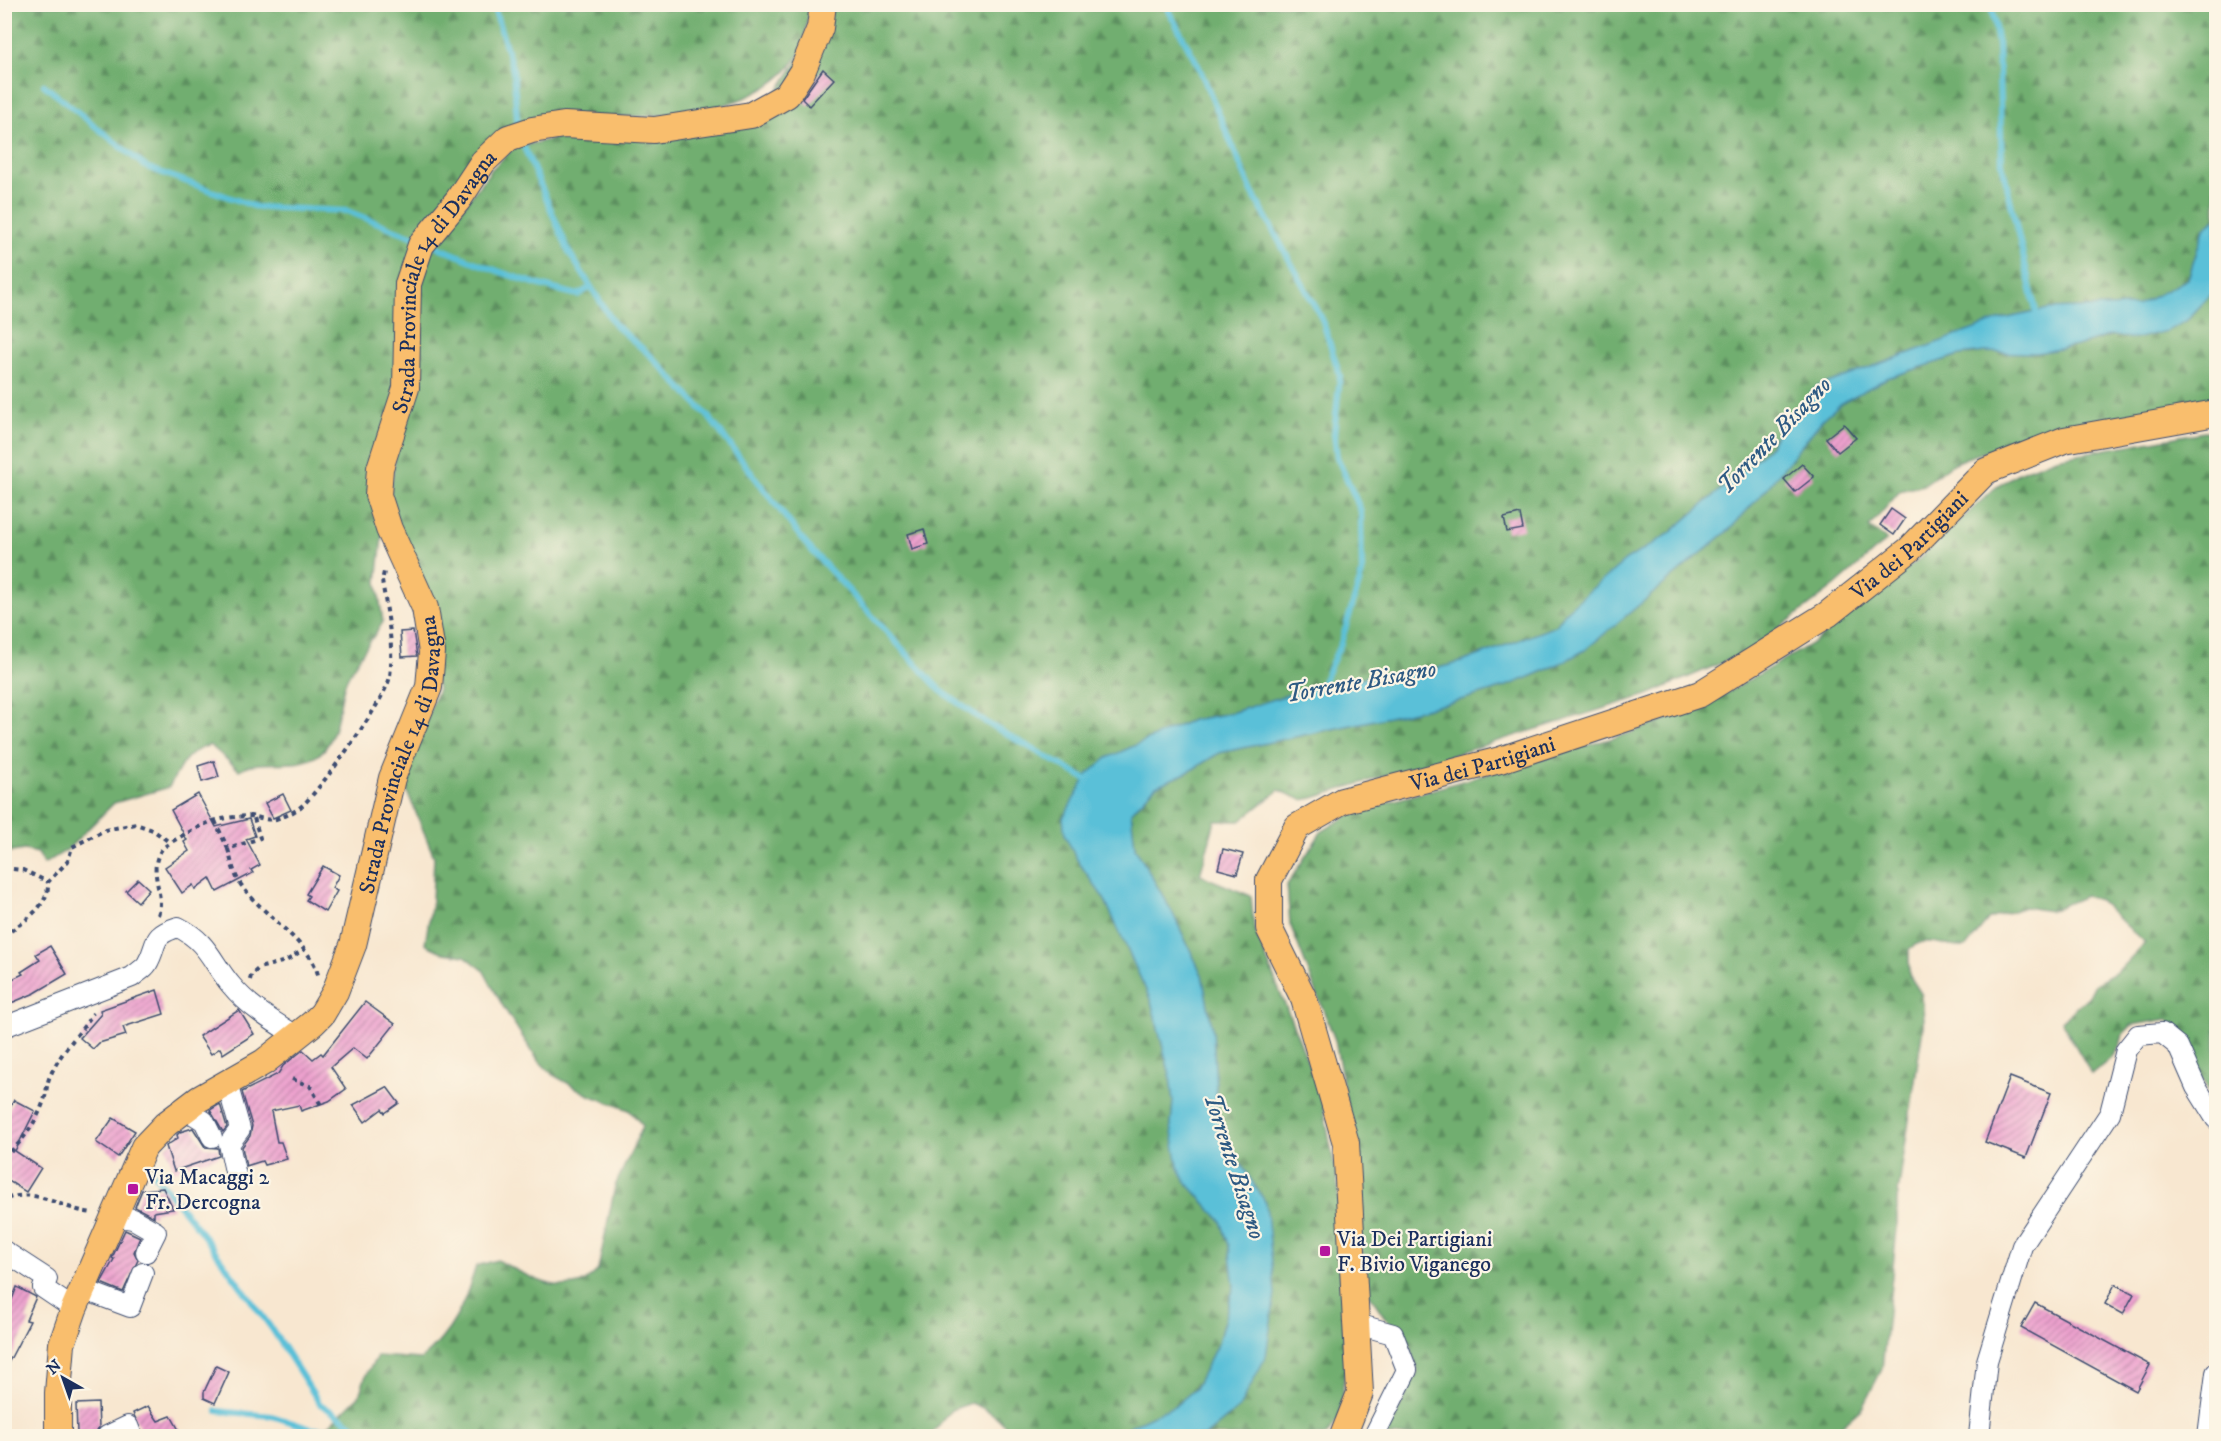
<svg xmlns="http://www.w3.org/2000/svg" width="2221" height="1441" font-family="'IM FELL DW Pica',serif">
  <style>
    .forest { fill: url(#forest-firs); stroke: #466e66; stroke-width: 1.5 }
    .water { fill: #5ac0d8; stroke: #3a789b; stroke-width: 1.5 }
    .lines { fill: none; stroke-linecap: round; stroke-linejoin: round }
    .stream { stroke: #5ac0d8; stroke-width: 6 }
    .building { fill: url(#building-hatch) }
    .minor-casing { stroke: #3c4b6f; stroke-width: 22 }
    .major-casing { stroke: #3c4b6f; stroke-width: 28 }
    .path { stroke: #3c4b6f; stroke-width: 4; stroke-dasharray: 4.5 4.5; stroke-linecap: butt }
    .minor { stroke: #fff; stroke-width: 20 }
    .major { stroke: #f9be6d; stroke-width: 26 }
    .poi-dot { fill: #b5179e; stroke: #fcf5e5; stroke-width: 2 }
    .labels { text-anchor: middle; stroke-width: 4.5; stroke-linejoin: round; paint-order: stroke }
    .street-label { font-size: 22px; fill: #1b2f5e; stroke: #fcf5e5 }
    .poi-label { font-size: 22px; fill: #1b2f5e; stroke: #fcf5e5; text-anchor: start }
    .water-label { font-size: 24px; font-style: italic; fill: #2e5a83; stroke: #fcf5e5 }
  </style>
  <defs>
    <pattern id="forest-firs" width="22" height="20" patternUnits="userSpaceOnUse" patternTransform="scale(1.5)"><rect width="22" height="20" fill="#71ae6f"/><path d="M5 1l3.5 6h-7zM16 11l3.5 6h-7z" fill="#5c8e5e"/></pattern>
    <pattern id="building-hatch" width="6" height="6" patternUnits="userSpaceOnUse" patternTransform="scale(1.5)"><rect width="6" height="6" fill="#eda1ce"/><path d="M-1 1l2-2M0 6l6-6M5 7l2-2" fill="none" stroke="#bf84aa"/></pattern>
  </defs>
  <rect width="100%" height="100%" fill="#fcf5e5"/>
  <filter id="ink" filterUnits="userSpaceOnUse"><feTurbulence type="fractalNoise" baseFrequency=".0167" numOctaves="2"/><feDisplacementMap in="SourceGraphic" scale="12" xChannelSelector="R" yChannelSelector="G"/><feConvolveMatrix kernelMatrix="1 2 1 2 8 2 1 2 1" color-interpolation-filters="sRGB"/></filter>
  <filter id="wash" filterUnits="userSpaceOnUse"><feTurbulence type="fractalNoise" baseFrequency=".008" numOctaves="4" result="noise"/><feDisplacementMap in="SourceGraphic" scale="24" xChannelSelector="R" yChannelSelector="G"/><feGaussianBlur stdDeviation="1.35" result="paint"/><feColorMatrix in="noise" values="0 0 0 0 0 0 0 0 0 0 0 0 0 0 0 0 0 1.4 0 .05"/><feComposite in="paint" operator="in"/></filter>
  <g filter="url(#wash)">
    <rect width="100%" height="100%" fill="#f8e7d0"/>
    <g class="forest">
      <path d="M5 5H810C807 19 806 41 799 54 755 130 610 115 534 117L416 237 377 582 383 622C371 641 355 661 346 681 337 703 340 743 315 757 290 770 262 757 239 770L210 745C184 753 182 765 169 787L114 803 67 850 44 864 38 853 24 850 5 853Z"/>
      <path d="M834 5H2216V218L2204 229 2188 279 2137 306 2048 309 1999 320 1782 423 1770 446 1752 463 1669 534 1626 560 1568 610 1556 626 1462 662 1426 671 1376 675 1303 690 1231 713 1192 720 1108 758 1076 858 1105 900 1151 1001 1170 1075 1173 1101 1171 1126 1186 1182 1221 1221 1229 1245 1234 1286 1218 1343 1195 1389 1177 1405 1130 1426 1114 1436H1011C1003 1418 989 1410 971 1403L951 1410 930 1436H260L326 1428 359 1396 366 1375 377 1356 421 1359C453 1333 464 1305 476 1266L497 1260C521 1272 550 1292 579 1284 585 1282 593 1275 598 1270L615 1186 643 1126 629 1110 589 1095 553 1075 537 1059 504 1008 483 970 465 956 444 953 425 944 432 901 434 857 403 781 438 689 390 495 419 286 431 250 492 169 514 148 565 136 755 126Z"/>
      <path d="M2216 289V401L2080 422 1966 458 1954 463 1923 485 1900 491 1869 527 1887 540 1835 586 1749 651 1647 695 1313 798 1302 800 1279 790 1240 821H1215L1200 875 1251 896 1254 928 1321 1094 1338 1186 1345 1370 1339 1418 1326 1436H1205L1239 1408 1266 1203 1227 1143 1217 1109 1213 1032 1202 975 1171 910 1135 848 1131 813 1156 786 1188 772 1219 753C1271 742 1323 731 1375 720 1452 703 1515 690 1585 650L1730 529 1768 487 1822 420 1841 403 1887 378 1960 355 1985 352 2036 353 2077 346 2117 334 2135 339 2186 321Z"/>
      <path d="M2216 430V1103L2168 1019 2132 1025 2123 1034 2120 1046 2111 1058 2092 1074 2061 1021 2089 996 2095 984 2117 972 2145 943 2099 900 2085 896 2050 911 2025 907 1989 919 1966 947C1943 949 1929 933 1909 949V975L1922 995 1924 1020 1897 1200V1229L1882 1369 1862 1408 1830 1436H1386L1418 1371 1410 1345 1386 1319 1365 1288 1352 1132 1335 1040 1290 924 1287 885 1321 832 1354 812 1627 734 1704 706 1813 643 1916 562 1995 488 2018 473 2056 458Z"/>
    </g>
    <path class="water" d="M2216 218V289L2186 321 2167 331 2135 339 2110 335 2077 346 2036 353 1985 352 1960 355 1887 378 1841 403 1822 420 1768 487 1730 529 1585 650C1516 690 1452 703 1375 720 1323 731 1271 742 1219 753L1188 772 1156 786 1131 812 1135 848 1171 910 1202 975 1213 1032 1217 1109 1227 1143 1266 1203 1275 1294 1266 1356 1239 1408 1205 1436H1114L1130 1426 1176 1405 1195 1389 1218 1343 1234 1286 1229 1245 1221 1221 1186 1182 1178 1166 1171 1126 1173 1101 1170 1075 1151 1001 1105 900 1076 858 1065 835 1063 818 1088 774 1107 758 1192 720 1231 713 1303 690 1376 675 1426 671 1462 662 1556 626 1567 610 1626 560 1669 534 1752 463 1770 446 1782 424 1817 387 1999 320 2048 309 2137 306 2188 279 2204 229Z"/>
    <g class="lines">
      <g class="stream">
        <path d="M493 4 513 70 518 130"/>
        <path d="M1165 4 1198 65 1252 192 1322 319 1340 376 1334 434 1337 457 1361 511 1362 574 1341 643 1318 693"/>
        <path d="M1991 4 1998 44 2002 164 2038 320"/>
        <path d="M44 85 146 167 256 207 347 211 419 239"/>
        <path d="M521 140 569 252 615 325 651 356 708 416 806 544 940 690 985 722 1091 782"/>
        <path d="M429 243C478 265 525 283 578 295L591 287"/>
        <path d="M153 1173 198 1228 272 1329 320 1404 359 1429"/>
        <path d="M217 1411 272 1416 312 1429 371 1430 413 1436"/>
      </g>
    </g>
    <g id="blocks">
      <g class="building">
        <path d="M823 69 834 79 809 106 802 99Z"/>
        <path d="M1844 424 1856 438 1838 452 1826 438Z"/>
        <path d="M1802 464 1814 477 1795 492 1784 479Z"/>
        <path d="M1891 509 1905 519 1894 535 1880 525Z"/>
        <path d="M1520 514 1523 529 1507 532 1504 518Z"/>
        <path d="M924 529 928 544 912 549 908 534Z"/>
        <path d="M413 631 417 656 402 657 400 632Z"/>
        <path d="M214 761 219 777 202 782 198 766Z"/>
        <path d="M198 794 216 827 249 819 255 836 246 839 260 865 251 870 253 873 217 892 210 878 195 889 193 885 182 893 165 867 189 851 184 842 187 840 171 810Z"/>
        <path d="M283 794 291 810 273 818 265 803Z"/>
        <path d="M1223 849 1243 854 1237 874 1218 869Z"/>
        <path d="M323 866 339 875 332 888 337 891 325 912 306 900 309 896 306 894Z"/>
        <path d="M138 879 149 889 138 902 126 891Z"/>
        <path d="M50 946 67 974 35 993 4 1006V983L23 974 21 972 40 960 36 954Z"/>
        <path d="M157 990 164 1014 123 1027 126 1035 99 1043 93 1049 80 1038 101 1014 100 1010Z"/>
        <path d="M365 1002 395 1024 367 1059 353 1048 331 1067 346 1089 329 1101 301 1111 299 1105 271 1111 277 1142H281L287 1159 264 1165 262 1161 246 1166 242 1147 250 1136 252 1126 242 1092 278 1074 283 1066 303 1050 313 1059 321 1053 323 1055Z"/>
        <path d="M239 1010 254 1034 223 1054 220 1048 211 1054 199 1036Z"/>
        <path d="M2010 1077 2051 1093 2026 1158 1985 1142Z"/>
        <path d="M387 1087 399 1103 385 1113 382 1109 365 1122 353 1105Z"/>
        <path d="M14 1100 35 1111 15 1151 41 1168 26 1192 4 1178V1120Z"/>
        <path d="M220 1104 227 1127 223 1132 210 1110Z"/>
        <path d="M113 1118 135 1131 118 1157 96 1142Z"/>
        <path d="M193 1128 205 1147 218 1148 219 1156 174 1171 166 1146 178 1138 177 1135 180 1132Z"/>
        <path d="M163 1188 173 1209 154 1212V1217L135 1207 142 1190Z"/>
        <path d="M125 1230 140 1237 134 1252 138 1260 123 1292 101 1283 114 1259 112 1258Z"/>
        <path d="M2115 1284 2134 1294 2123 1314 2105 1304Z"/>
        <path d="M17 1287 36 1297 26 1320 30 1321 4 1371V1302L10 1304Z"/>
        <path d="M2035 1303 2150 1365 2136 1391 2021 1328Z"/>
        <path d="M216 1366 229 1372 215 1403 204 1398V1392Z"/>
        <path d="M98 1403 99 1428 96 1433H77L76 1404Z"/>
        <path d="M148 1406 158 1421 171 1416 183 1437H144L133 1413Z"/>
      </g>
    </g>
  </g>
  <g filter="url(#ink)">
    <use href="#blocks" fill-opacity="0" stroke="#3c4b6f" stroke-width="1.5"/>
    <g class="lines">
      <g class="minor-casing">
        <g id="minor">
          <path d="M4 1027 132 977C136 973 144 969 147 964 159 944 149 936 178 927 208 942 211 961 231 985 249 1007 274 1022 298 1037"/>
          <path d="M227 1083 240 1129 229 1144 236 1176"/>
          <path d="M185 1109 204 1121 212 1137"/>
          <path d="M114 1216 133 1219 156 1232 146 1252"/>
          <path d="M4 1251 47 1279 43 1288 74 1309"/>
          <path d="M82 1289 130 1307 143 1273"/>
          <path d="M1357 1324 1393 1334 1407 1370 1374 1436"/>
          <path d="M107 1436 128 1426 132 1436"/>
          <path d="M1979 1436 1987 1361 2022 1246 2110 1113 2126 1050 2138 1035 2162 1033 2178 1046 2196 1087 2216 1119"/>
          <path d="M2208 1436 2216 1373"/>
        </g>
      </g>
      <g class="major-casing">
        <g id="major">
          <path id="s1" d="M58 1436V1393L62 1344 74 1309 144 1147 166 1124 199 1099 264 1062 313 1023 322 1014 335 992 353 945 392 778 429 687 432 652 425 608 389 529 378 495 380 468 406 388 408 284 421 245 458 200 483 162 508 138 532 130 564 125 654 130 751 115 787 95 802 72 820 28 823 4"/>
          <path id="s2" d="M1343 1436 1360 1393 1346 1143 1304 999 1269 928V880L1297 827 1342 801 1500 760 1700 694 1828 614 1909 550 1986 471 2064 440 2216 413"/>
        </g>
      </g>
      <g class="path">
        <path d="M215 821 228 849 260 838 254 818"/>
        <path d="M228 849C231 860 233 870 238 880 256 911 311 942 318 975"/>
        <path d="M4 868 23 870 48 882"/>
        <path d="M158 915C166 893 146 871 162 849 167 843 205 823 213 821 224 818 239 816 250 816 260 817 265 821 276 819 287 816 296 811 304 804 322 787 387 698 390 676 394 645 387 611 382 581L384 572"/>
        <path d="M4 936C22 922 50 907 48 882L68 861 72 847 105 830 136 824 153 830 169 842"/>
        <path d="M250 980 251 975 259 968 286 961 303 950"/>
        <path d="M292 1079 310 1086 321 1105"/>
        <path d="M4 1158C22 1142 38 1121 45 1097 47 1089 47 1081 51 1074 61 1051 80 1034 93 1013"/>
        <path d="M4 1188 9 1198C39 1188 63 1210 93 1213"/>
      </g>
      <use href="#minor" class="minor"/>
      <use href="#major" class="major"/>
    </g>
  </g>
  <g class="poi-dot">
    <rect x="127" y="1183" width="12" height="12" rx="3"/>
    <rect x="1319" y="1245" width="12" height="12" rx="3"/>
  </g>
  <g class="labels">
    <g class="street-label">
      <text dy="8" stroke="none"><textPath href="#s1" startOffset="1306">Strada Provinciale 14 di Davagna</textPath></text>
      <text dy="8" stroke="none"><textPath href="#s2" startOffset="1317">Via dei Partigiani</textPath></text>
      <text dy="8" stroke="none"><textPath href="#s1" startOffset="802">Strada Provinciale 14 di Davagna</textPath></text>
      <text dy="8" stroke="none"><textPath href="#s2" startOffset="831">Via dei Partigiani</textPath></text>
    </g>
    <g class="poi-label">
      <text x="145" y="1184">Via Macaggi 2<tspan x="145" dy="25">Fr. Dercogna</tspan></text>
      <text x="1337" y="1246">Via Dei Partigiani<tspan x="1337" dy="25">F. Bivio Viganego</tspan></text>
    </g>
    <g class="water-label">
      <text transform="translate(1774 435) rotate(-46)" y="8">Torrente Bisagno</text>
      <text transform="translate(1361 681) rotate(-10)" y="8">Torrente Bisagno</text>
      <text transform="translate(1235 1166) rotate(72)" y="8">Torrente Bisagno</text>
    </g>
  </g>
  <rect width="2221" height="1441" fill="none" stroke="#fcf5e5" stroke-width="24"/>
  <g transform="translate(63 1378) rotate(320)" stroke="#fcf5e5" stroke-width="4.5" paint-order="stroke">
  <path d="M0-4.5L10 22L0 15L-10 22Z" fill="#1b2f5e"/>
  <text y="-9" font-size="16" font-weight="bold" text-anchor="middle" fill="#1b2f5e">N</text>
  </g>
</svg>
